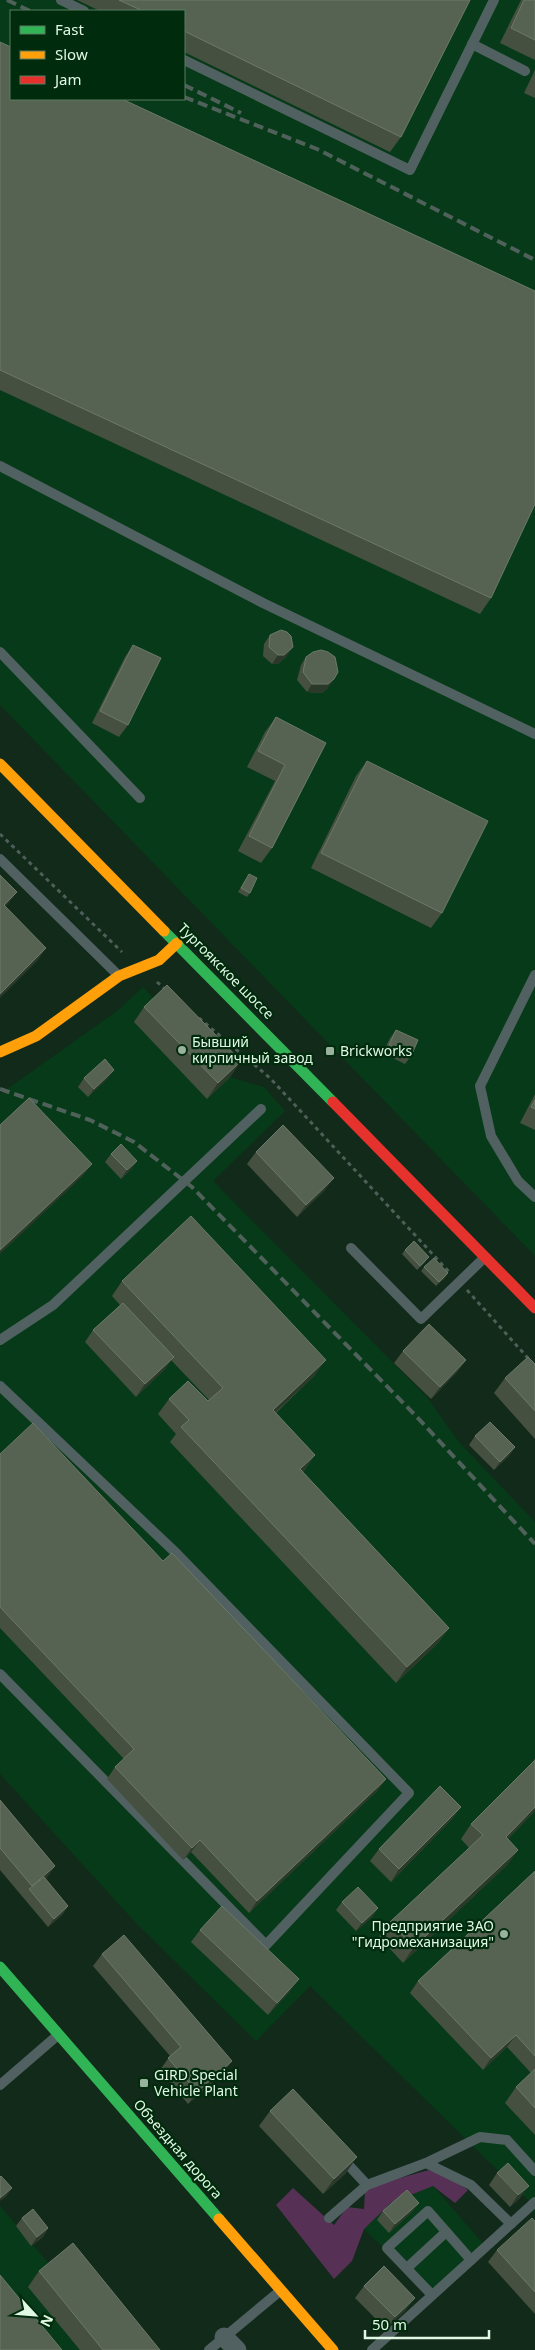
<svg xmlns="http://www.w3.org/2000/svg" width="535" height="2350" font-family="'Noto Sans',sans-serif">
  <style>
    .built { fill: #073a18; fill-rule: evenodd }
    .green { fill: #563055 }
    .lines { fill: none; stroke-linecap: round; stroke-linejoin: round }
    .path { stroke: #4e5f59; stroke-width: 3; stroke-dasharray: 4 4; stroke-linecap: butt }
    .lane { stroke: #516161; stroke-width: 10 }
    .street { stroke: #516161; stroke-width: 19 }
    .fast { stroke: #30b455; stroke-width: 11 }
    .slow { stroke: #ff9f0a; stroke-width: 11 }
    .jam { stroke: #e5322d; stroke-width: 11 }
    .rail { stroke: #4f615a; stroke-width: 4; stroke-dasharray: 10 5; stroke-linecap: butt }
    .wall { fill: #465040 }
    .shaded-wall { fill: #2a392a }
    .building { fill: #566252; stroke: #6c7a69 }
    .poi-dot { fill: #99b19d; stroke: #002b0c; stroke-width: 2 }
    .labels { text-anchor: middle; stroke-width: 4.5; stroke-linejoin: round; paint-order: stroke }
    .street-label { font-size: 14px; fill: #e1f9e4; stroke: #002b0c }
    .poi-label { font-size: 14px; fill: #e1f9e4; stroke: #002b0c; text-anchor: start }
  </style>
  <rect width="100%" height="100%" fill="#122a1a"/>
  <g class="built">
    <path d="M0 0H535V1256L0 705ZM11 11H184V99H11Z"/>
    <path d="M143 987 230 1077 264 1087 285 1111 213 1181 427 1397 458 1441 535 1522V2217L532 2204 310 1986 256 2041 136 1923 0 1774V1094L117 1011Z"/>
    <path d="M433 2186 486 2247 432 2295 364 2229 391 2203Z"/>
    <path d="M0 2206 122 2350H0Z"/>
  </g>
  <path class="green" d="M429 2170 450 2178 468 2190 455 2203 433 2186 391 2203 364 2229 352 2261 334 2279 276 2205 293 2188 334 2225 347 2207 364 2209 365 2192 382 2183Z"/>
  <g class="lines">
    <g class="path">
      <path d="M0 834 122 952"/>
      <path d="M157 982 167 991"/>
      <path d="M199 1018 270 1078 450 1273"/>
      <path d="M467 1290 535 1366"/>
    </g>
    <g class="lane">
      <path d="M61 0 84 11"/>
      <path d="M472 44 525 71"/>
      <path d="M184 60 410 170 494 0"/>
      <path d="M0 466 263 603 535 734"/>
      <path d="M0 652 140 798"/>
      <path d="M0 859 118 975"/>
      <path d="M535 975 480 1086 491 1136 518 1181 535 1197"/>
      <path d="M351 1248 421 1319 484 1258"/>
      <path d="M0 1340 53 1305 261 1109"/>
      <path d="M0 1386 176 1553 409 1793 266 1945 0 1674"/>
      <path d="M0 2085 58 2035"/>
      <path d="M342 2158 367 2185"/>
      <path d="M426 2163 480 2137 507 2140 535 2171"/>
      <path d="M329 2218 367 2185 426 2163 471 2185 511 2224"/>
      <path d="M407 2268 446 2232"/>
      <path d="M432 2295 387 2248 428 2211 471 2260"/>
      <path d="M209 2350 280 2291"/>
      <path d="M372 2350 535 2202"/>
    </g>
    <path class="street" d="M224 2337 237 2350"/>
    <g class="fast">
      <path d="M164 931 333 1102"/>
      <path d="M0 1967 219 2219"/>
    </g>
    <g class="slow">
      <path d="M0 764 164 931"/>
      <path d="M0 1052 36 1036 119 976 159 960 177 943"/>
      <path d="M219 2219 333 2350"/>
    </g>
    <path class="jam" d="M333 1102 535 1308"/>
    <g class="rail">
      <path d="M7 0 30 11"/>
      <path d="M184 85 241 113"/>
      <path d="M184 97 317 149 535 260"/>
      <path d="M0 1089 90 1120 134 1142 192 1187 415 1415 535 1544"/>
    </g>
  </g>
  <g class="wall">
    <path d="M77 0H470L401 137 390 152 184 52V11H100Z"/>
    <path d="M521 0H535V60L500 43Z"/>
    <path d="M0 42 491 598 480 614 0 390Z"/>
    <path d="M535 70V98L524 93Z"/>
    <path d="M270 635 287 656 278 664H272L263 656 264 644Z"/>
    <path d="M133 645 128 725 119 737 92 723 125 657Z"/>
    <path d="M306 657 328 688 322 693 307 692 297 680 301 665Z"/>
    <path d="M276 717 326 743 272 848 261 863 238 851 275 781 247 767 265 732Z"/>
    <path d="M367 761 442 913 431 928 311 868 356 776Z"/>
    <path d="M249 874 250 893 247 897 238 892Z"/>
    <path d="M144 1007 241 1061 230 1077 207 1099 134 1022Z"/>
    <path d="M396 1030 411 1056 405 1064 383 1053 390 1038Z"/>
    <path d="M84 1078H108L88 1097 78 1087Z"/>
    <path d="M535 1094V1130L520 1123Z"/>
    <path d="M256 1152 325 1190 297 1217 247 1164Z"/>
    <path d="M111 1154 137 1161 131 1169 121 1179 105 1162Z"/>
    <path d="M405 1250 426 1261 417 1270 402 1254Z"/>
    <path d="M424 1267 445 1278 436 1286 421 1271Z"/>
    <path d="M122 1281 315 1375 276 1413 315 1455 303 1472 449 1628 438 1643 396 1683 170 1442 176 1434 158 1414 169 1399 208 1401 209 1400 171 1360 165 1369 136 1397 85 1342 93 1330 120 1305 112 1296Z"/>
    <path d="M403 1351 466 1360 457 1372 431 1399 394 1363Z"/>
    <path d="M535 1364V1439L494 1393 505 1378Z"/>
    <path d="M475 1436 515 1447 509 1456 494 1470 469 1445Z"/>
    <path d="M0 1454 163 1561 386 1779 377 1791 249 1913 191 1852 183 1860 107 1779 115 1767 124 1759 0 1628Z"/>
    <path d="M535 1758V1811L508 1839 518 1850 507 1865 403 1963 379 1937 390 1922 469 1848 461 1839 471 1824 535 1760H534Z"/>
    <path d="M0 1800 55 1866 45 1879 68 1906 62 1915 48 1927 0 1870Z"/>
    <path d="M461 1807 452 1819 391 1882 370 1861 379 1849Z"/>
    <path d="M535 1871V2135L505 2103 516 2087 531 2073 507 2047 483 2070 410 1993 418 1981Z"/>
    <path d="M342 1902 378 1908 372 1917 356 1931 336 1910Z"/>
    <path d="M200 1930 290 1991 268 2015 191 1942Z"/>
    <path d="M102 1954 232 2061 223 2073 188 2104 160 2070 170 2056 93 1966Z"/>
    <path d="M270 2111 346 2173 323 2194 259 2126Z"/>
    <path d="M497 2173 520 2198 510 2207 489 2185Z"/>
    <path d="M383 2211H413L389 2233 377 2220Z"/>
    <path d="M22 2218 48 2228 43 2237 31 2246 16 2226Z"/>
    <path d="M535 2221V2314L488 2262 497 2250Z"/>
    <path d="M39 2271 160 2350H80L28 2287Z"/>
    <path d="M364 2286 406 2310 386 2329 355 2298Z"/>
  </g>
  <g class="shaded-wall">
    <path d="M293 647 287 656 278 664H272L278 655Z"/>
    <path d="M334 679 328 688 322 693 307 692 312 684Z"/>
    <path d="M17 892 8 904 0 913 4 905Z"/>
    <path d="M46 948 38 960 0 998V994Z"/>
    <path d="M241 1061 230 1077 207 1099 218 1083Z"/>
    <path d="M114 1070 108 1078 88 1097 94 1089Z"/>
    <path d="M137 1161 131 1169 121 1179 127 1170Z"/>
    <path d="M92 1164 83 1176 0 1254V1250Z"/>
    <path d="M334 1178 325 1190 297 1217 306 1205Z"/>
    <path d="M448 1273 445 1278 436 1286 439 1282Z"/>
    <path d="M174 1357 165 1369 136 1397 145 1384Z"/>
    <path d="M326 1360 315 1375 262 1425 273 1410Z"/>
    <path d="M466 1360 457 1372 431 1399 440 1387Z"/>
    <path d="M515 1447 509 1456 494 1470 500 1462Z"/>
    <path d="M315 1455 304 1470 289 1485 300 1469Z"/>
    <path d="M449 1628 438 1643 396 1683 407 1667Z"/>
    <path d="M386 1779 377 1791 249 1913 257 1901Z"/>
    <path d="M461 1807 452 1819 391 1882 399 1869Z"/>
    <path d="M535 1807V1811L495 1852 506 1837Z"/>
    <path d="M200 1840 191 1852 183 1860 192 1848Z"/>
    <path d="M518 1850 507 1865 403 1963 414 1947Z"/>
    <path d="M55 1866 47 1878 31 1891 29 1889 32 1886Z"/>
    <path d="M68 1906 62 1915 48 1927 54 1919Z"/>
    <path d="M378 1908 372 1917 356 1931 362 1923Z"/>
    <path d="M299 1979 290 1991 268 2015 277 2003Z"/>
    <path d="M516 2035 507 2047 483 2070 491 2058Z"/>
    <path d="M232 2061 223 2073 188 2104 197 2092Z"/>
    <path d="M357 2157 346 2173 323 2194 334 2179Z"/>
    <path d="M529 2186 520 2198 510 2207 518 2195Z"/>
    <path d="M12 2188 6 2197 0 2201V2198Z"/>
    <path d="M419 2203 413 2211 389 2233 395 2224Z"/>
    <path d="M48 2228 43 2237 31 2246 37 2237Z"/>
    <path d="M415 2298 406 2310 386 2329 395 2317Z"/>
  </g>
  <g class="building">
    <path d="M119 0H470L401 137 184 31V11H143Z"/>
    <path d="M524 0H535V40L511 28Z"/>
    <path d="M0 42 11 47V99H122L535 291V504L491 598 0 370Z"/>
    <path d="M281 630 287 632 291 636 293 647 284 655H278L269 647 270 635Z"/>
    <path d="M133 645 161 658 128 725 100 711Z"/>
    <path d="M321 650 328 652 335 657 338 672 334 679 328 684H312L303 672 306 657 313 652Z"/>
    <path d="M276 717 326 743 272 848 249 836 285 765 258 751Z"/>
    <path d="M367 761 488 821 442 913 321 853Z"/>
    <path d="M249 874 257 878 250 893 241 888Z"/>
    <path d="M0 875 17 892 4 905 46 948 0 994Z"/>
    <path d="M167 985 241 1061 218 1083 144 1007Z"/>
    <path d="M396 1030 418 1040 411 1056 389 1045Z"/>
    <path d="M105 1059 114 1070 94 1089 84 1078Z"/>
    <path d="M29 1098 92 1164 0 1250V1125Z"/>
    <path d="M535 1100V1109L531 1107Z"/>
    <path d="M283 1125 334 1178 306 1205 256 1152Z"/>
    <path d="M121 1144 137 1161 127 1170 111 1154Z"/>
    <path d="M191 1216 326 1360 273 1410 315 1455 300 1469 449 1628 407 1667 181 1427 189 1420 169 1399 188 1381 208 1401 223 1388 122 1281Z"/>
    <path d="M414 1241 429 1257 420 1266 405 1250Z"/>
    <path d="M434 1258 448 1273 439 1282 424 1267Z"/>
    <path d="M123 1303 174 1357 145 1384 93 1330Z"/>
    <path d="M429 1324 466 1360 440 1387 403 1351Z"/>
    <path d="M528 1357 535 1364V1411L505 1378Z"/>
    <path d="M490 1422 515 1447 500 1462 475 1436Z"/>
    <path d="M33 1423 163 1561 172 1553 386 1779 257 1901 200 1840 192 1848 115 1767 134 1749 0 1607V1454Z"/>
    <path d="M535 1760V1807L506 1837 518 1850 414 1947 390 1922 483 1835 471 1824Z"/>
    <path d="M440 1786 461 1807 399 1869 379 1849Z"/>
    <path d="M0 1800 55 1866 32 1886 0 1848Z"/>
    <path d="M535 1871V2056L516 2035 491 2058 418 1981Z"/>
    <path d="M44 1877 68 1906 54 1919 29 1889Z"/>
    <path d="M358 1887 378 1908 362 1923 342 1902Z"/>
    <path d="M222 1906 299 1979 277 2003 200 1930Z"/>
    <path d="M124 1935 232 2061 197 2092 168 2058 181 2047 102 1954Z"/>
    <path d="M535 2069V2108L516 2087Z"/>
    <path d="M293 2089 357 2157 334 2179 270 2111Z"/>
    <path d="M508 2163 529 2186 518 2195 497 2173Z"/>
    <path d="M1 2176 12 2188 0 2198V2177Z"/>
    <path d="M407 2190 419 2203 395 2224 383 2211Z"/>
    <path d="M33 2209 48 2228 37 2237 22 2218Z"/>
    <path d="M532 2218 535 2221V2292L497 2250Z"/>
    <path d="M73 2243 160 2350H103L39 2271Z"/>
    <path d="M384 2266 415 2298 395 2317 364 2286Z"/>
    <path d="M0 2275 62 2350H0Z"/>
  </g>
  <g class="poi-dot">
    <circle cx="182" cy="1050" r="5"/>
    <rect x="325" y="1046" width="10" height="10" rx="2.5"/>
    <circle cx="504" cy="1934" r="5"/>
    <rect x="139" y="2078" width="10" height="10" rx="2.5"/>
  </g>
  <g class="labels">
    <g class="street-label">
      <text transform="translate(226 971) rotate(45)" y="5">Тургоякское шоссе</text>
      <text transform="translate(178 2149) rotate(49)" y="5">Объездная дорога</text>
    </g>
    <g class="poi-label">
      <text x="192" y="1047">Бывший<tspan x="192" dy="16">кирпичный завод</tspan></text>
      <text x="340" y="1056">Brickworks</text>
      <text x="494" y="1931" text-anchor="end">Предприятие ЗАО<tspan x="494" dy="16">"Гидромеханизация"</tspan></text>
      <text x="154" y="2080">GIRD Special<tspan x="154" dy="16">Vehicle Plant</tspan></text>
    </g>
  </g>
  <rect x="10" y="10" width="175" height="90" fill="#002b0c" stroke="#5a7d62"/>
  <rect x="20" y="26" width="25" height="8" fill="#30b455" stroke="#5a7d62"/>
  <text x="55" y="35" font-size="15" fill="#e1f9e4">Fast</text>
  <rect x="20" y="51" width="25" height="8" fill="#ff9f0a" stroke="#5a7d62"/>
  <text x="55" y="60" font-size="15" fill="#e1f9e4">Slow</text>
  <rect x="20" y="76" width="25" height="8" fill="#e5322d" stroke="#5a7d62"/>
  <text x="55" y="85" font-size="15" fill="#e1f9e4">Jam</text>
  <g transform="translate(35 2315) rotate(116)" stroke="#002b0c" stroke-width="4" paint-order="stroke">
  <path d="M0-4L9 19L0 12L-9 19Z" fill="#e1f9e4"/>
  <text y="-8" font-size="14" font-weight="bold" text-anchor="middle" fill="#e1f9e4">N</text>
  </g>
  <path d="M365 2330v8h124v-8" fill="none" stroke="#e1f9e4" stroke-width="2.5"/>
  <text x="372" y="2330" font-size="15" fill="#e1f9e4" stroke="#002b0c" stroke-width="4" paint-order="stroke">50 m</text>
</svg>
